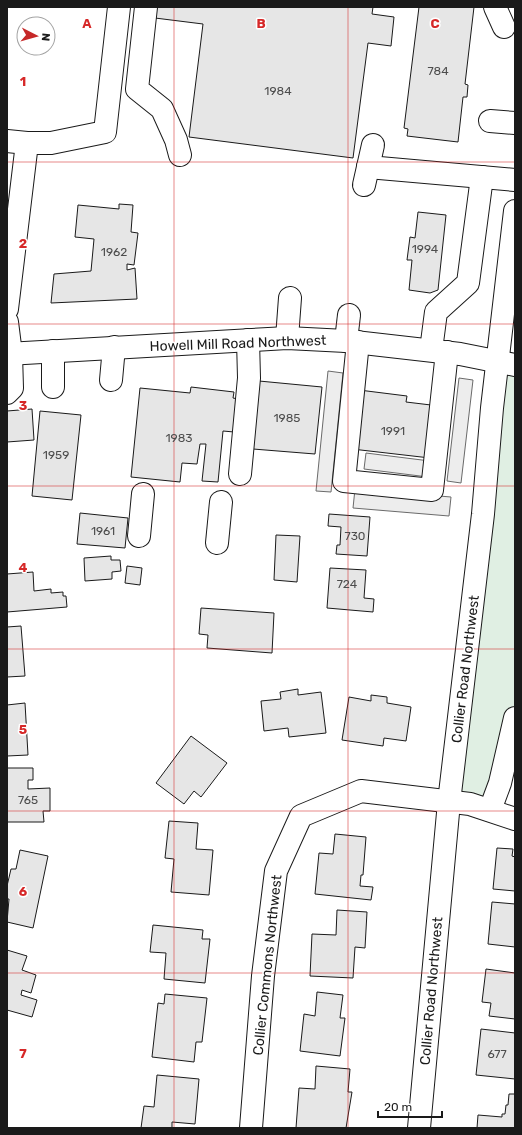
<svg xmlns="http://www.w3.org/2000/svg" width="522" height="1135" font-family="Rubik,sans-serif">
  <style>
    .green { fill: #e0efe3; stroke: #6a6a6a }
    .parking { fill: #ededed; stroke: #6a6a6a }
    .building { fill: #e6e6e6; stroke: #1a1a1a }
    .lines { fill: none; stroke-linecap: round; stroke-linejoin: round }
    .minor-casing { stroke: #1a1a1a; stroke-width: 24 }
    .major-casing { stroke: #1a1a1a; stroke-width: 24 }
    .minor { stroke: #fff; stroke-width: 22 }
    .major { stroke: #fff; stroke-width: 22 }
    .grid { fill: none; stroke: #d62828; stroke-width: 1; stroke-opacity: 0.55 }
    .labels { text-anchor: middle; stroke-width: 3; stroke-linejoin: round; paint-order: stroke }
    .number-label { font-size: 12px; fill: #4d4d4d }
    .street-label { font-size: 14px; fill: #1a1a1a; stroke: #fff }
    .grid-label { font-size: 13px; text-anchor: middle; font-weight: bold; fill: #d62828; stroke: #fff; stroke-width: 3; stroke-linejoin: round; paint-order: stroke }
  </style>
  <rect width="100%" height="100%" fill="#fff"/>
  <path class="green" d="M498 361 515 365V718L490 810 449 802Z"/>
  <g class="parking">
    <path d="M328 371 343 373 331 492 316 491Z"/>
    <path d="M459 378 473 380 461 483 447 481Z"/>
    <path d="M366 453 430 461 428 477 364 469Z"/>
    <path d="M355 489 451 497 449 516 353 508Z"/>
  </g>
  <g class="building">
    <path d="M157 7H373L372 14 394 17 391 46 368 43 353 158 189 137 203 24 155 18Z"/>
    <path d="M419 7H474L465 84 468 85 467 97H463L458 142 407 136 408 129 404 128Z"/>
    <path d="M119 204 133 205 131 232 138 233 134 265 127 264V270L135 268 137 299 51 303 54 274 91 271 94 239 75 237 78 205 119 209Z"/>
    <path d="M418 212 446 215 438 290 430 293 409 290 412 260H407L410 237 415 238Z"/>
    <path d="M259 381 322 387 315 454 253 449Z"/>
    <path d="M191 387 234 392 233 398 238 399 234 432 223 431 218 482 202 481 206 444H200L197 464 182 463 180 482 131 477 140 388 190 393Z"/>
    <path d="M359 390 407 396 406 402 431 405 430 458 352 449Z"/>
    <path d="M32 409 34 440 7 442V411Z"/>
    <path d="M40 411 81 415 72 500 32 496Z"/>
    <path d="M80 513 128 518 125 548 77 544Z"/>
    <path d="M329 514 370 517 367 556 336 554 337 545H340L341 527 328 526Z"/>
    <path d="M276 535 300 536 297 582 274 580Z"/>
    <path d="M111 556V560H120L121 571 112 572V579L85 581 84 558Z"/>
    <path d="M127 566 142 568 140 585 125 583Z"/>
    <path d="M330 568 366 570 364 598 374 599 373 612 327 608Z"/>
    <path d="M33 572 34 591 51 589V593L63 592V596H66L67 607 7 612V574Z"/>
    <path d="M201 608 274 613 272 653 207 648 208 635 199 634Z"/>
    <path d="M21 626 25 676 7 677V627Z"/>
    <path d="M298 689V695L321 692 326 733 289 737 288 728 264 731 261 701 281 699 280 692Z"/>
    <path d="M371 695 387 697V703L411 707 406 741 384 738 383 746 342 740 349 697 371 701Z"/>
    <path d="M25 703 28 755 7 756V705Z"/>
    <path d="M191 736 227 763 201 797 194 791 184 804 156 783Z"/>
    <path d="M7 768H33V780H28V789L50 788V811H43L44 822H7Z"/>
    <path d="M169 821 198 823 196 849 213 850 209 895 171 892 174 859 165 858Z"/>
    <path d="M335 834 366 837 363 875H361L360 886 373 887 371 900 315 894 319 853 333 854Z"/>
    <path d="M497 848 513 849 512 856 515 857V891L493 889Z"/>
    <path d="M20 850 48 856 33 928 7 922 9 899H7V886L11 869H16Z"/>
    <path d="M492 902 515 904V947L488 944Z"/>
    <path d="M337 910 367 912 365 948 355 947 353 978 310 976 312 934 336 935Z"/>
    <path d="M153 925 203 930 202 939H210L205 983 164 979 166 953 150 952Z"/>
    <path d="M7 950 27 956 22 970 36 975 31 993 22 990 21 995 37 1000 32 1017 7 1010Z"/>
    <path d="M486 969 515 973V1019L489 1016 491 1003 482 1002Z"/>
    <path d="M317 992 343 995 340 1018H345L340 1056 300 1051 304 1014 315 1016Z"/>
    <path d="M165 994 207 998 202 1042H196L194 1062 152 1057 158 1003 164 1004Z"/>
    <path d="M481 1029 515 1033V1079L476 1075Z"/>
    <path d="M316 1066 350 1069 348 1092H352L346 1128H296L299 1088 315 1089Z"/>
    <path d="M157 1075 199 1079 195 1124 172 1122V1128H141L144 1106 154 1107Z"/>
    <path d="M509 1094H515V1128H477L478 1115 502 1117V1114H505L506 1105H508Z"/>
  </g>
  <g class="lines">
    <g class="minor-casing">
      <g id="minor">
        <path d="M146 7 137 89 162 109 176 140 180 155"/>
        <path d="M495 7 504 27"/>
        <path d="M490 121 515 123"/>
        <path d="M7 141 27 143"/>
        <path d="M368 167 515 180"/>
        <path d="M364 185 373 145"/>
        <path d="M7 309 27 143H51L105 132 119 7"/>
        <path d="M7 322 11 354 12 388 7 393"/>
        <path d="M287 338 290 298"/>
        <path d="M346 341 349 315"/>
        <path d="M358 342 344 481 432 490 447 352"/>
        <path d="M431 350 436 312 468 283 482 177"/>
        <path d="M111 380 114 347"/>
        <path d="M53 387V351"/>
        <path d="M240 474 249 378 248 340"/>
        <path d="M139 536 143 494"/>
        <path d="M217 543 221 502"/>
        <path d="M490 810 500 783 515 718"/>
        <path d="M251 1128 263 976 276 871 301 816 361 791 470 804 515 819"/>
        <path d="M419 1128 449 802 483 514 492 408 515 211"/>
      </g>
    </g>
    <g class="major-casing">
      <path id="major" d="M7 354 287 338 346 341 460 354 515 365"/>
    </g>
    <use href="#minor" class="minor"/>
    <use href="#major" class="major"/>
  </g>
  <path class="grid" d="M174 7V1128M348 7V1128M7 162H515M7 324H515M7 486H515M7 649H515M7 811H515M7 973H515"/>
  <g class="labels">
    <g class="number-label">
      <text x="438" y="75">784</text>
      <text x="278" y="95">1984</text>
      <text x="425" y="253">1994</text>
      <text x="114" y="256">1962</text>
      <text x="287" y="422">1985</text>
      <text x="393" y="435">1991</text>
      <text x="179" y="442">1983</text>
      <text x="56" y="459">1959</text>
      <text x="103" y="535">1961</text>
      <text x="355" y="540">730</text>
      <text x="347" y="588">724</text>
      <text x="28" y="804">765</text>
      <text x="497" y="1058">677</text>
    </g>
    <g class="street-label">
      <text transform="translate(238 343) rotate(-2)" y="5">Howell Mill Road Northwest</text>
      <text transform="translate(465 669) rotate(-83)" y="5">Collier Road Northwest</text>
      <text transform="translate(267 965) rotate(-84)" y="5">Collier Commons Northwest</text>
      <text transform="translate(431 991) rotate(-85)" y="5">Collier Road Northwest</text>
    </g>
  </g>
  <g class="grid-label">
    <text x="87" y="28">A</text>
    <text x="261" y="28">B</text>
    <text x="435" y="28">C</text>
    <text x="23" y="86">1</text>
    <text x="23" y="248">2</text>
    <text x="23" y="410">3</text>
    <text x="23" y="572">4</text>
    <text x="23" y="734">5</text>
    <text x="23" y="896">6</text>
    <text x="23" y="1058">7</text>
  </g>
  <rect width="522" height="1135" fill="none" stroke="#1a1a1a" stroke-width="16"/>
  <g transform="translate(36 36) rotate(96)"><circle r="19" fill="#ffffff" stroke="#a3a3a3"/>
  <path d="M0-3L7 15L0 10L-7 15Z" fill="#c62828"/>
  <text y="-6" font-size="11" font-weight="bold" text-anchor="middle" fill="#1a1a1a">N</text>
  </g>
  <path d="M378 1111v6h64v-6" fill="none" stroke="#1a1a1a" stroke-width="2"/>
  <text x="384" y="1111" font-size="12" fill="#1a1a1a" stroke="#ffffff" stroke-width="3" paint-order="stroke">20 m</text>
</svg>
